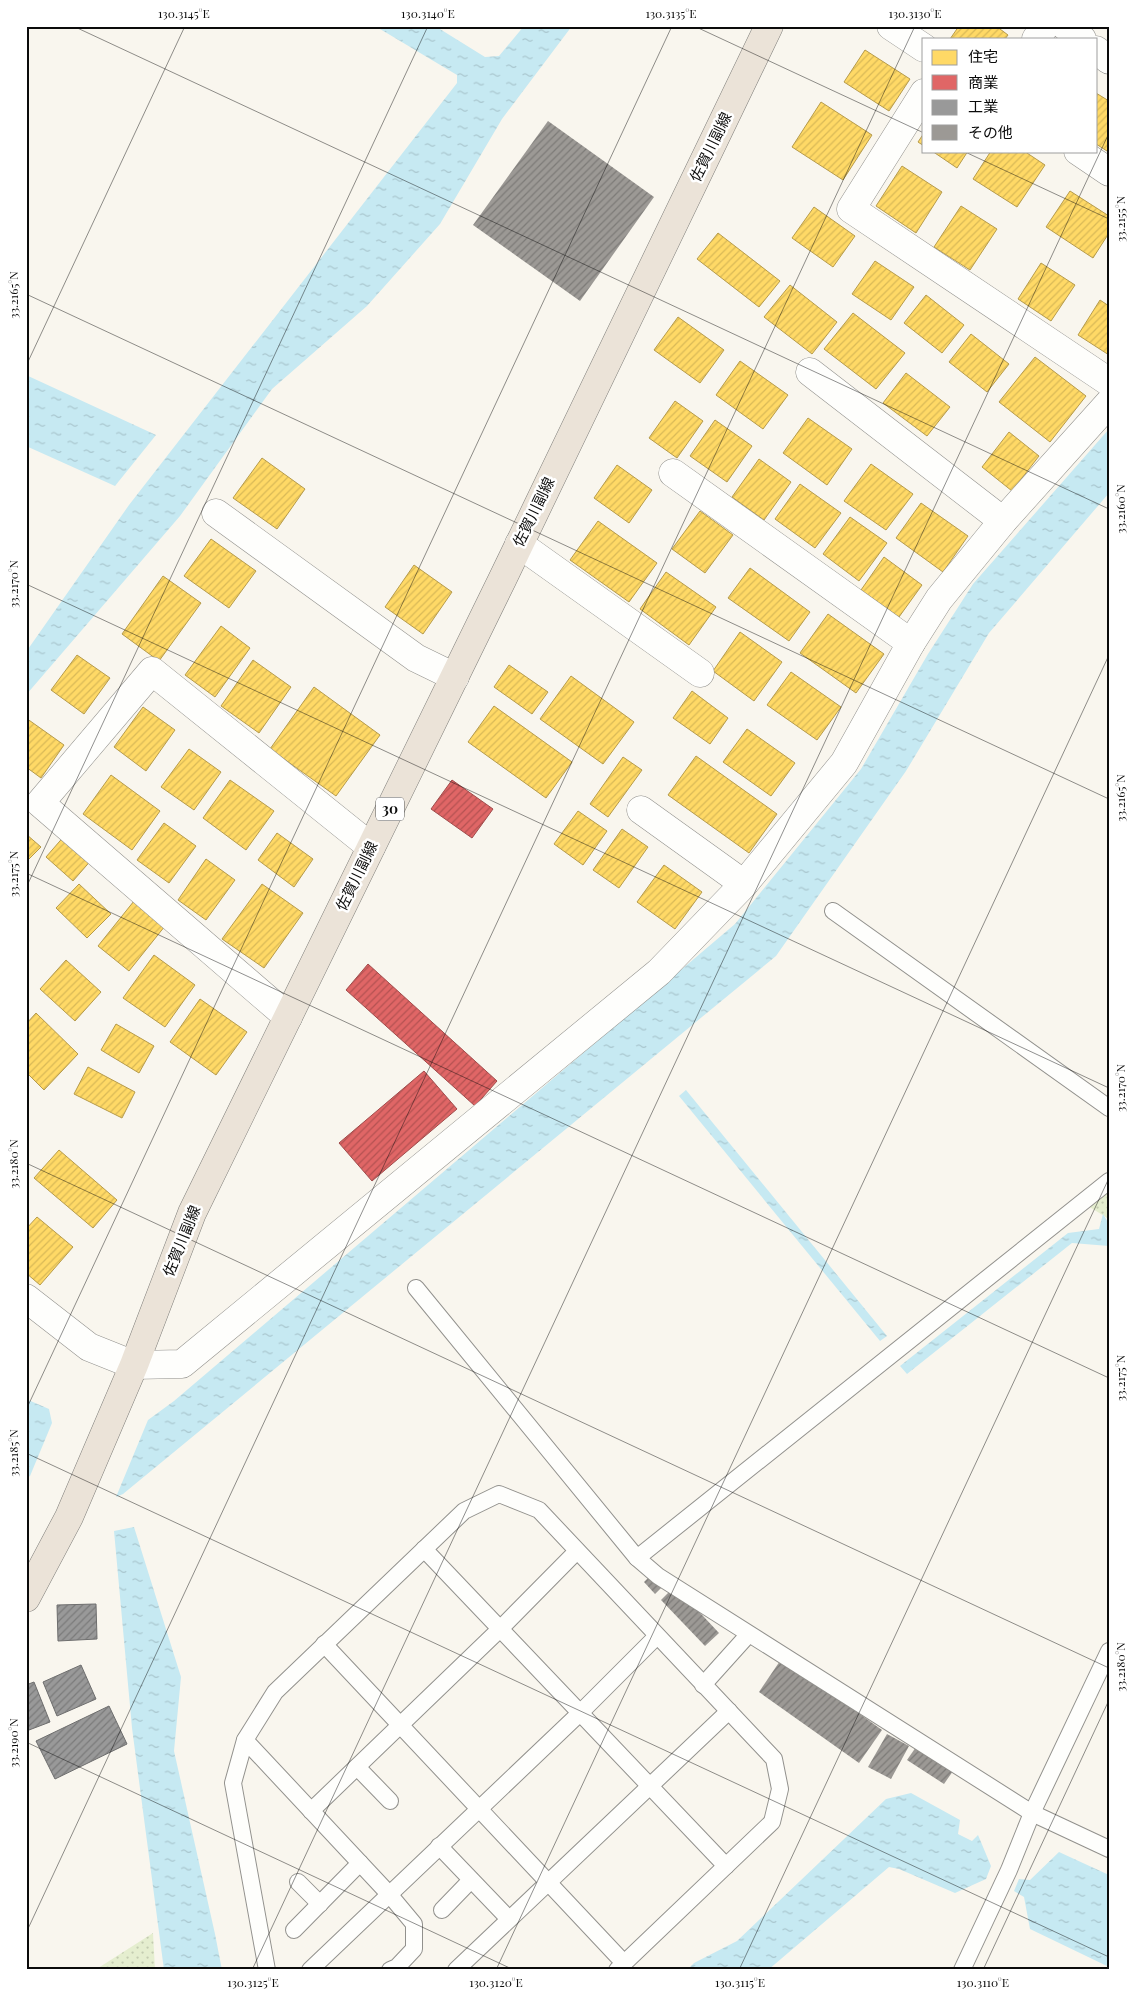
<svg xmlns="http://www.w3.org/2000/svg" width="1135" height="1996" font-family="'Playfair Display','Noto Sans JP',serif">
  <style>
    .grass { fill: url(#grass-dots) }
    .water { fill: url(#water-ripples) }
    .homes { fill: url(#homes-hatch); stroke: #b69b4b }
    .shops { fill: url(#shops-hatch); stroke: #a04b4b }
    .industry { fill: url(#industry-hatch); stroke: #6e6e6e }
    .building { fill: url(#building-hatch) }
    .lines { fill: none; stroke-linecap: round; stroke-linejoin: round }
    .lane-casing { stroke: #92918d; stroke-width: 18 }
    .street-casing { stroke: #92918d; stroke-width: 29 }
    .primary-casing { stroke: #7f7e7a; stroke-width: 29 }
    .lane { stroke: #fefefc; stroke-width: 16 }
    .street { stroke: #fefefc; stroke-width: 28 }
    .primary { stroke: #ebe3d8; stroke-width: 28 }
    .ticks { fill: none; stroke: #0b0b0b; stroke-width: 1; stroke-opacity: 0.45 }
    .labels { text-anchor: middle; stroke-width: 5; stroke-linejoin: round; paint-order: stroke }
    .shield { fill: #fff; stroke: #545454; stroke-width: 1 }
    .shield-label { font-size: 14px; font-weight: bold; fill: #0b0b0b }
    .street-label { font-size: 15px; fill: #0b0b0b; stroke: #fff }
    .neatline { fill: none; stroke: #0b0b0b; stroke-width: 2 }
    .ticks-label { font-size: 12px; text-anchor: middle; fill: #0b0b0b }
  </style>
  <defs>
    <pattern id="grass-dots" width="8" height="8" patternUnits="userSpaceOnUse" patternTransform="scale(1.25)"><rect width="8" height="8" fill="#e5eecf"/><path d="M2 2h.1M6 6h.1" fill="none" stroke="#c3cbb0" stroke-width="1.8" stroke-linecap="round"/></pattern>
    <pattern id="water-ripples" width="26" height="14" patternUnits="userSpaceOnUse" patternTransform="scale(1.25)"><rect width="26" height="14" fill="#c6e9f2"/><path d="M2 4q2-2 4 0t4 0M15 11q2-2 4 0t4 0" fill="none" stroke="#a9c6ce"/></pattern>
    <pattern id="homes-hatch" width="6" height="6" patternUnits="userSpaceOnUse" patternTransform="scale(1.25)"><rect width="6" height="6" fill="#ffd966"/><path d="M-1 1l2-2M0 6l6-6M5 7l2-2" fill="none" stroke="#d9b957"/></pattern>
    <pattern id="shops-hatch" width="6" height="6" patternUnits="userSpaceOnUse" patternTransform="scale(1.25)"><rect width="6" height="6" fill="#e06666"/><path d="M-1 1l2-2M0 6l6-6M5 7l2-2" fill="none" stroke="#b45252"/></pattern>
    <pattern id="industry-hatch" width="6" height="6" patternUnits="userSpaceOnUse" patternTransform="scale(1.25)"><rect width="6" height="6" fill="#999"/><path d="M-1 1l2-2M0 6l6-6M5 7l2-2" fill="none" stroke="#7b7b7b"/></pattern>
    <pattern id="building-hatch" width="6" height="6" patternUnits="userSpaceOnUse" patternTransform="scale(1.25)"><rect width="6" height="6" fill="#9c9995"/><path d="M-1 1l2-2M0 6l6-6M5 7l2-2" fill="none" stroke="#7d7b78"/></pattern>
  </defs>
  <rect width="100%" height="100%" fill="#f9f6ee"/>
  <g class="grass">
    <path d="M1109 1191V1219L1088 1206Z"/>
    <path d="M153 1933 155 1970H95Z"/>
  </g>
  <g class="water">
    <path d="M375 26H435L485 57 499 56 524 26H572L502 119 440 224 367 306 272 389 180 516 26 695V652L129 505 457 83V75Z"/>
    <path d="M26 375 156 435 115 486 26 446Z"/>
    <path d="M1109 429V493L989 633 906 771 776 956 123 1494 116 1497 148 1420 174 1401 735 924 861 769 928 654 973 584Z"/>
    <path d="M686 1090 887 1336 880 1341 679 1096Z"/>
    <path d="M1103 1214 1109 1224V1246L1072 1243 907 1374 900 1366 1068 1233 1099 1229Z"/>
    <path d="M26 1399 49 1409 52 1423 30 1476 26 1478Z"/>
    <path d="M134 1527 181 1677 174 1751 215 1934 222 1970H164L132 1728 114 1531Z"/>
    <path d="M911 1793 960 1820 958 1834 972 1841 978 1835 991 1866 986 1879 955 1893 899 1869 889 1867 768 1970H687L694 1963 737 1941 886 1799Z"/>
    <path d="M1059 1852 1109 1875V1967L1030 1929 1024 1897 1014 1891 1019 1879 1030 1880Z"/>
  </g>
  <g class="homes">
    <path d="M959 26H996L1008 35 1005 39H950Z"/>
    <path d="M865 50 910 79 889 111 844 82Z"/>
    <path d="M1096 93 1109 101V148L1107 151 1096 144Z"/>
    <path d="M821 102 872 135 843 180 792 147Z"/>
    <path d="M924 133V146L918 142Z"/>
    <path d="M932 151H968L957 168Z"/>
    <path d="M991 151H1024L1045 165 1017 207 973 179Z"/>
    <path d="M902 166 942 192 916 233 876 206Z"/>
    <path d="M1070 191 1109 216V233L1093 258 1046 227Z"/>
    <path d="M961 206 997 229 970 270 934 247Z"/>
    <path d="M814 207 855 236 833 267 792 238Z"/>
    <path d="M718 233 780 281 759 307 697 259Z"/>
    <path d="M875 261 914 287 891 320 852 294Z"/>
    <path d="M1041 263 1075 285 1051 321 1018 299Z"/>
    <path d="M790 285 837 322 812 354 764 317Z"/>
    <path d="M926 295 964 325 942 353 904 323Z"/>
    <path d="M1100 300 1109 306V355L1078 335Z"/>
    <path d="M853 313 905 353 876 389 824 349Z"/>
    <path d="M678 317 724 350 700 383 654 350Z"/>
    <path d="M971 334 1009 364 987 392 949 362Z"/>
    <path d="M1035 357 1086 396 1050 442 999 402Z"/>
    <path d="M740 361 788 395 763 429 716 395Z"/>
    <path d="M906 373 950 407 927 436 883 403Z"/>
    <path d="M675 401 703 421 677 458 649 438Z"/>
    <path d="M808 418 852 449 827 485 783 453Z"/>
    <path d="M715 420 752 446 727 482 690 456Z"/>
    <path d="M1009 432 1039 456 1012 491 982 467Z"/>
    <path d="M262 458 305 489 277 529 233 498Z"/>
    <path d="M759 459 791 482 764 520 732 497Z"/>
    <path d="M871 464 913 494 886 530 844 501Z"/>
    <path d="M617 465 652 490 629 523 594 498Z"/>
    <path d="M800 484 841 513 815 548 775 519Z"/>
    <path d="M921 503 968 536 943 572 896 538Z"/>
    <path d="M700 511 733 535 705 573 672 549Z"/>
    <path d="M850 517 887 543 859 581 823 554Z"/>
    <path d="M598 521 657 563 629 602 570 560Z"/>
    <path d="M211 539 256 571 229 608 184 576Z"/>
    <path d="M884 557 922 585 899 617 861 590Z"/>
    <path d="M414 565 452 592 423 634 385 607Z"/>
    <path d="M750 568 810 612 789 641 728 598Z"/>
    <path d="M666 572 716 607 689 645 640 609Z"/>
    <path d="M163 576 201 603 159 661 122 634Z"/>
    <path d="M828 614 884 654 856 693 800 653Z"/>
    <path d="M221 626 250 648 215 697 185 675Z"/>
    <path d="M740 632 782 662 754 701 713 671Z"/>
    <path d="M77 655 110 678 84 714 51 690Z"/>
    <path d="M253 660 291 687 259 733 221 706Z"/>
    <path d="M509 665 548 692 532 714 494 687Z"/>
    <path d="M791 672 841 707 817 740 767 705Z"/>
    <path d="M571 676 634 722 603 764 540 719Z"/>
    <path d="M314 687 380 735 336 796 270 749Z"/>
    <path d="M692 691 728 718 710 744 673 718Z"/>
    <path d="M494 706 572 762 546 798 468 742Z"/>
    <path d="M143 707 175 730 146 771 114 747Z"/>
    <path d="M26 718 64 745 41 778 26 767Z"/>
    <path d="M747 729 795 763 771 796 723 762Z"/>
    <path d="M189 749 221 772 194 810 161 787Z"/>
    <path d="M696 756 777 814 749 853 668 795Z"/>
    <path d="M623 757 642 770 608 817 590 804Z"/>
    <path d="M111 775 160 811 132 850 83 814Z"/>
    <path d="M230 780 274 811 246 850 203 818Z"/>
    <path d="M578 811 607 831 583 865 554 844Z"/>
    <path d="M164 823 196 846 169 883 137 860Z"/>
    <path d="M622 829 648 847 619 888 593 870Z"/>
    <path d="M277 833 313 859 294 887 258 860Z"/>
    <path d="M26 834 41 847 26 862Z"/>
    <path d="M66 834 93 858 73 881 46 857Z"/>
    <path d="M206 859 235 880 206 920 178 900Z"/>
    <path d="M664 865 702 892 675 929 637 902Z"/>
    <path d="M79 884 111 914 87 938 56 908Z"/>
    <path d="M262 884 303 913 264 968 222 939Z"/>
    <path d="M134 901 165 926 129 971 98 946Z"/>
    <path d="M154 955 195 985 165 1027 123 998Z"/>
    <path d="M66 960 101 992 75 1021 40 989Z"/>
    <path d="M200 999 247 1032 216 1075 170 1042Z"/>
    <path d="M36 1013 78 1054 44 1090 26 1072V1024Z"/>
    <path d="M116 1024 154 1046 139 1073 101 1050Z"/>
    <path d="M88 1067 135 1092 122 1118 74 1094Z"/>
    <path d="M59 1150 117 1200 93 1228 34 1178Z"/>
    <path d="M37 1217 73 1247 40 1285 26 1273V1229Z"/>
  </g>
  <g class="shops">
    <path d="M452 780 493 809 472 838 431 809Z"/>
    <path d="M368 964 497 1081 475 1106 346 990Z"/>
    <path d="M424 1071 457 1109 372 1181 339 1143Z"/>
  </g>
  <g class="industry">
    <path d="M96 1604 97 1639 58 1641 57 1605Z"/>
    <path d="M81 1665 96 1699 57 1716 43 1682Z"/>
    <path d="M34 1682 50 1722 29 1730 26 1724V1685Z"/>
    <path d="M109 1706 127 1744 55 1779 36 1741Z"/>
  </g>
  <g class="building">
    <path d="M548 121 654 197 580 301 473 225Z"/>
    <path d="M654 1572 665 1584 655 1594 644 1582Z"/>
    <path d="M675 1586 719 1633 705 1646 661 1600Z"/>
    <path d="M782 1658 882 1730 859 1763 759 1692Z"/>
    <path d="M887 1734 909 1746 891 1779 868 1767Z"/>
    <path d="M916 1747 953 1771 944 1784 907 1760Z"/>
  </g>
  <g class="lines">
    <g class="lane-casing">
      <g id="lane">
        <path d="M833 911 1109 1108"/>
        <path d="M416 1288 637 1558 658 1576 1032 1813 1109 1849"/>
        <path d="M424 1549 726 1866"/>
        <path d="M637 1558 1109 1181"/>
        <path d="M324 1644 624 1963"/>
        <path d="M703 1685 748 1635"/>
        <path d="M245 1740 389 1894 414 1924V1949L397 1967 390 1970"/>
        <path d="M357 1767 390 1801"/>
        <path d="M311 1811 500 1629 577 1551"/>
        <path d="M439 1846 509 1919"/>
        <path d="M298 1882 320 1904"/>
        <path d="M442 1910 471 1880"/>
        <path d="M294 1930 360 1863"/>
        <path d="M267 1970 233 1783 245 1740 275 1692 464 1511 499 1494 539 1510 774 1759 780 1789 772 1822 617 1970"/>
        <path d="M310 1970 580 1713 657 1636"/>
        <path d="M456 1970 729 1711"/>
        <path d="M962 1970 1009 1870 1032 1813 1109 1651"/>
      </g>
    </g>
    <g class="street-casing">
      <g id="street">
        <path d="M891 26 924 48"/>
        <path d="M1065 26 1082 39"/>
        <path d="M1036 39 1045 26"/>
        <path d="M1096 50 1109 60"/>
        <path d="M924 93 851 209 1109 382"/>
        <path d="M1078 151 1109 172"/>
        <path d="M810 372 1003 521"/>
        <path d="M673 473 911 643"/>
        <path d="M216 513 416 658 455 677"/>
        <path d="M519 544 700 673"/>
        <path d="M641 810 744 884"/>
        <path d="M288 1017 40 803 152 671 371 847"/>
        <path d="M26 1298 89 1347 134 1365 182 1364 659 972 744 884 844 763 911 643 939 599 1003 521 1109 403"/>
      </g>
    </g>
    <g class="primary-casing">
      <path id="primary" d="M26 1598 69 1517 134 1365 192 1213 502 580 769 26"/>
    </g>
    <use href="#lane" class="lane"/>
    <use href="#street" class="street"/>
    <use href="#primary" class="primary"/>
  </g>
  <path class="ticks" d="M73 26 1109 509M694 26 924 133M963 151 1109 219M26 294 1109 799M26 366 185 26M26 584 1109 1088M26 873 1109 1378M26 888 428 26M26 1163 1109 1668M26 1410 672 26M26 1453 1109 1957M26 1742 514 1970M26 1933 915 26M252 1970 1109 133M496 1970 1109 655M739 1970 1109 1178M983 1970 1109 1700"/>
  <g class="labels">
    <rect class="shield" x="376" y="797.5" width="28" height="23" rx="4"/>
    <g class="shield-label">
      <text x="390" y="814">30</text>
    </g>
    <g class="street-label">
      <text transform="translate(711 147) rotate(-64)" y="5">佐賀川副線</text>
      <text transform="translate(534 512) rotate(-64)" y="5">佐賀川副線</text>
      <text transform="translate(357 876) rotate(-64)" y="5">佐賀川副線</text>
      <text transform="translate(182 1241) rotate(-68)" y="5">佐賀川副線</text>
    </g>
  </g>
  <rect width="1135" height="1996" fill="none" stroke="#ffffff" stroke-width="55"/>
  <rect x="922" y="38" width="175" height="115" fill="#ffffff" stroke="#9d9d9d"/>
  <rect x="932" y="50" width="25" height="15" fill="#ffd966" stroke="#9d9d9d"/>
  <text x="968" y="62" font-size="15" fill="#0b0b0b">住宅</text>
  <rect x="932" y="75" width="25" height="15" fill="#e06666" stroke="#9d9d9d"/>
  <text x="968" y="88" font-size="15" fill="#0b0b0b">商業</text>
  <rect x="932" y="100" width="25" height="15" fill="#999999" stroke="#9d9d9d"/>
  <text x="968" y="112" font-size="15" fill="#0b0b0b">工業</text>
  <rect x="932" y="125" width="25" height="15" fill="#9c9995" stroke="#9d9d9d"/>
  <text x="968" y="138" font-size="15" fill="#0b0b0b">その他</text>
  <rect x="28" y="28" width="1080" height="1940" class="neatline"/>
  <g class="ticks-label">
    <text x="184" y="18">130.3145°E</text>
    <text x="428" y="18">130.3140°E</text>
    <text x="671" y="18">130.3135°E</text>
    <text x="915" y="18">130.3130°E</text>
    <text transform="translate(1121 219) rotate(-90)" y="4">33.2155°N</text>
    <text transform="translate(14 295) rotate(-90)" y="4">33.2165°N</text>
    <text transform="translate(1121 509) rotate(-90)" y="4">33.2160°N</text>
    <text transform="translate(14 584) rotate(-90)" y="4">33.2170°N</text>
    <text transform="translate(1121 798) rotate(-90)" y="4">33.2165°N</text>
    <text transform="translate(14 874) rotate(-90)" y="4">33.2175°N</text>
    <text transform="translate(1121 1088) rotate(-90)" y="4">33.2170°N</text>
    <text transform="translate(14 1164) rotate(-90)" y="4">33.2180°N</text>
    <text transform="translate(1121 1378) rotate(-90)" y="4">33.2175°N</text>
    <text transform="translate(14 1453) rotate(-90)" y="4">33.2185°N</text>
    <text transform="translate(1121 1667) rotate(-90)" y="4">33.2180°N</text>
    <text transform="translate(14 1743) rotate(-90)" y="4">33.2190°N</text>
    <text x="253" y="1987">130.3125°E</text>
    <text x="496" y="1987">130.3120°E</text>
    <text x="740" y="1987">130.3115°E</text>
    <text x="983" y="1987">130.3110°E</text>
  </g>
</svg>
